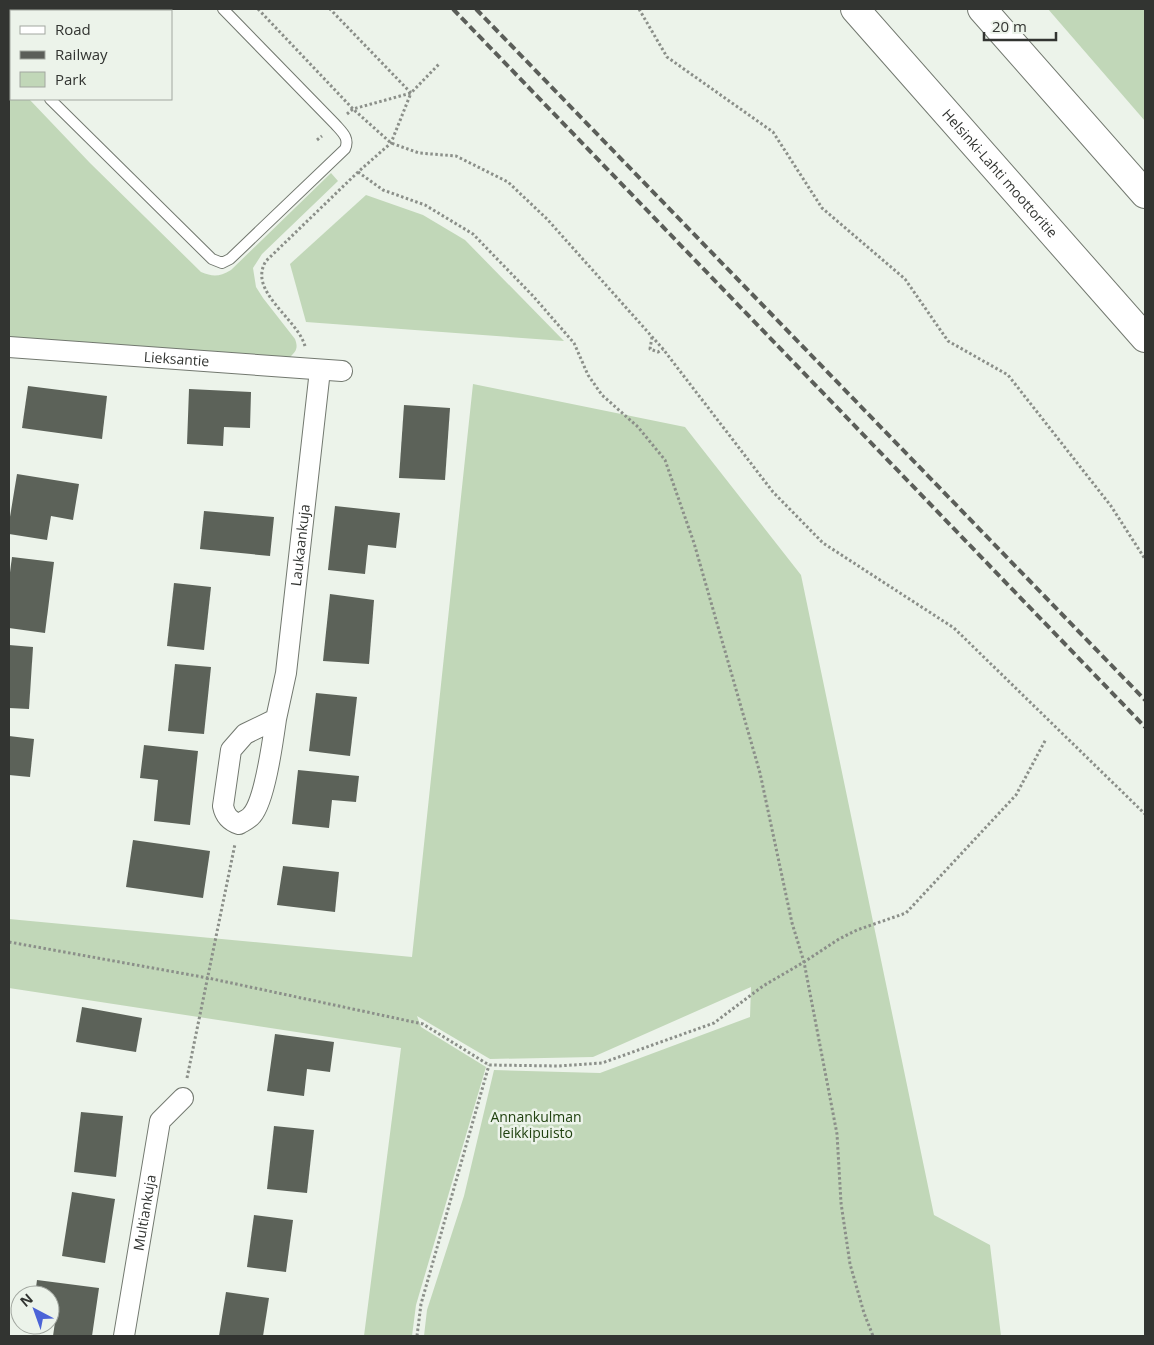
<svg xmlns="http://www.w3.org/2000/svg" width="1154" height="1345" font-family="'Open Sans',sans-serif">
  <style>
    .green { fill: #c1d7b8 }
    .building { fill: #5c6259 }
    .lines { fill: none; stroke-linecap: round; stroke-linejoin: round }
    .service-casing { stroke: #72786f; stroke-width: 12 }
    .minor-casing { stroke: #72786f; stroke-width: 22 }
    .motorway-casing { stroke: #72786f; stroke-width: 30 }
    .path { stroke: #8b8f89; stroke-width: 3; stroke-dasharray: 2.5 2.5; stroke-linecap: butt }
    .service { stroke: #fff; stroke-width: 10 }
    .minor { stroke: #fff; stroke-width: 20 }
    .motorway { stroke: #fff; stroke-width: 28 }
    .rail { stroke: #5b5e59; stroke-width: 4; stroke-dasharray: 8 4; stroke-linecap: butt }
    .labels { text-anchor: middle; stroke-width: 5; stroke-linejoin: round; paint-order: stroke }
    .street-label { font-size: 14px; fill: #323431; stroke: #ecf3ea }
    .park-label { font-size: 14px; fill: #20410f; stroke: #ecf3ea }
  </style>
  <rect width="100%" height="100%" fill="#ecf3ea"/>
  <g class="green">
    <path d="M1048 9H1145V121Z"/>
    <path d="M9 77 11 80V99H29L90 163 201 272C213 277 219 277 231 270L331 173 338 181 262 254 253 268 256 287 263 298 295 339C298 347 297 351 290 357L9 337Z"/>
    <path d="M366 195 423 215 465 240 564 341 306 322 290 264Z"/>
    <path d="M473 384 685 427 801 575 934 1215 990 1245 1001 1336H424L427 1310 464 1196 494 1070 600 1073 750 1017 751 987 593 1057 490 1059 417 1016 421 1027 486 1067 416 1305 412 1336H364L401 1048 9 988V919L412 957Z"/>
  </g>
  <g class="building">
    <path d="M28 386 107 396 102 439 22 428Z"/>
    <path d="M189 389 251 392 250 428 224 427 223 446 187 444Z"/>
    <path d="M404 405 450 408 445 480 399 478Z"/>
    <path d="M17 474 79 484 73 520 51 516 47 540 9 534V523Z"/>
    <path d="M335 506 400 513 396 548 368 545 365 574 328 570Z"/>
    <path d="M204 511 274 517 270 556 200 549Z"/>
    <path d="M12 557 54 562 45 633 9 628V580Z"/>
    <path d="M174 583 211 587 204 650 167 646Z"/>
    <path d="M330 594 374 600 369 664 323 661Z"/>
    <path d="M9 645 33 647 29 709 9 708Z"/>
    <path d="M175 664 211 667 204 734 168 731Z"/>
    <path d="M316 693 357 697 350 756 309 751Z"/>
    <path d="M9 736 34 739 30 777 9 775Z"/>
    <path d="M144 745 198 751 190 825 154 821 158 780 140 778Z"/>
    <path d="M298 770 359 776 356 802 332 800 329 828 292 824Z"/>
    <path d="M133 840 210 851 203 898 126 887Z"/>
    <path d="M283 866 339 872 335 912 277 905Z"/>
    <path d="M82 1007 142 1018 136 1052 76 1042Z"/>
    <path d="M275 1034 334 1042 330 1072 307 1069 304 1096 267 1091Z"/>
    <path d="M81 1112 123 1116 116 1177 74 1172Z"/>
    <path d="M274 1126 314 1130 307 1193 267 1189Z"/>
    <path d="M72 1192 115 1199 105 1263 62 1256Z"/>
    <path d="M254 1215 293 1220 286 1272 247 1267Z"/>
    <path d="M37 1280 99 1288 92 1336H53L56 1315 50 1314V1295H35Z"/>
    <path d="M226 1292 269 1298 263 1336H219Z"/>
  </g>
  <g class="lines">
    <g class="service-casing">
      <g id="service">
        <path d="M92 11 95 9"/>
        <path d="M9 56 11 59"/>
        <path d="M50 99 212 259 222 263 230 259 345 149C350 138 342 132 335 124L223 9"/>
      </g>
    </g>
    <g class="minor-casing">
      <g id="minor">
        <path id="s1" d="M9 347 342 371"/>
        <path id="s2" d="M276 719C273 740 265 800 252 815 249 819 244 821 239 824 230 821 225 816 223 806L231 750 245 734 276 719 286 673 320 370"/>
        <path id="s3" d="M124 1336 160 1121 183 1098"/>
      </g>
    </g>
    <g class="motorway-casing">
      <g id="motorway">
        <path id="s4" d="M855 9 1145 338"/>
        <path d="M982 9 1145 194"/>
      </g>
    </g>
    <g class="path">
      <path d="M258 9 353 109 391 143 419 153 456 156 508 182 547 219 663 349 773 492 823 543 954 628 1145 814"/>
      <path d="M639 9 667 57 773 132 822 208 905 279 948 341 1008 375 1111 506 1145 559"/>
      <path d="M57 11 60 9"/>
      <path d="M347 114 353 109 411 93 440 63"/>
      <path d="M317 140 322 136"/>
      <path d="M358 172 383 190 425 205 473 234 533 296 574 343 588 375 602 395 638 427 665 460 694 543 760 773 792 923 804 962 837 1134 841 1203 850 1264 864 1313 873 1336"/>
      <path d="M652 337 650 349 658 352 663 349"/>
      <path d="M305 346C297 318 247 291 266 261L358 172 391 143 411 93 330 9"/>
      <path d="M9 942 208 978 423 1024 489 1065 558 1066 602 1063 714 1023 763 986 804 962 839 939 857 930 906 913 1016 795 1046 739"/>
      <path d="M187 1078 235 844"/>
      <path d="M417 1336 421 1304 489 1065"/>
    </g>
    <use href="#service" class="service"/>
    <use href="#minor" class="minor"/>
    <use href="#motorway" class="motorway"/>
    <g class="rail">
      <path d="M453 9 1145 727"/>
      <path d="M476 9 1145 700"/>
    </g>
  </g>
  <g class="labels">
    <g class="street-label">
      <text dy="5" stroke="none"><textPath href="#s4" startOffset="219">Helsinki-Lahti moottoritie</textPath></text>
      <text dy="5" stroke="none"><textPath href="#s1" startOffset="168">Lieksantie</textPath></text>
      <text dy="5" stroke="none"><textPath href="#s2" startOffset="429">Laukaankuja</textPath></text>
      <text dy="5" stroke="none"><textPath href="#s3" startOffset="125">Multiankuja</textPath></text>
    </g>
    <g class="park-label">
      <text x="536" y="1122">Annankulman<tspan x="536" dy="16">leikkipuisto</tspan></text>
    </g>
  </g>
  <rect width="1154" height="1345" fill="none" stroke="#323431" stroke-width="20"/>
  <rect x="10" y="10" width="162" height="90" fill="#ecf3ea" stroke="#a2a7a0"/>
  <rect x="20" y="26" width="25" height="8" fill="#ffffff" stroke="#a2a7a0"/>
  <text x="55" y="35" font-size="15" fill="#323431">Road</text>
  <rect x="20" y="51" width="25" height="8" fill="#5b5e59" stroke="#a2a7a0"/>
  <text x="55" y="60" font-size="15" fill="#323431">Railway</text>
  <rect x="20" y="72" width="25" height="15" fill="#c1d7b8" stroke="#a2a7a0"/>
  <text x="55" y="85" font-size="15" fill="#323431">Park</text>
  <g transform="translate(35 1310) rotate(319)"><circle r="24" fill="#ecf3ea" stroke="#a2a7a0"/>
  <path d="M0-4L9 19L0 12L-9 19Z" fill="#4b63d7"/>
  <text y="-8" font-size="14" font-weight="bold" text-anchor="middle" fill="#323431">N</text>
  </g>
  <path d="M984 32v8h72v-8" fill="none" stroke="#323431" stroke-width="2.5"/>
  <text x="992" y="32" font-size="15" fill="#323431" stroke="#ecf3ea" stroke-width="4" paint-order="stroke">20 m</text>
</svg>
